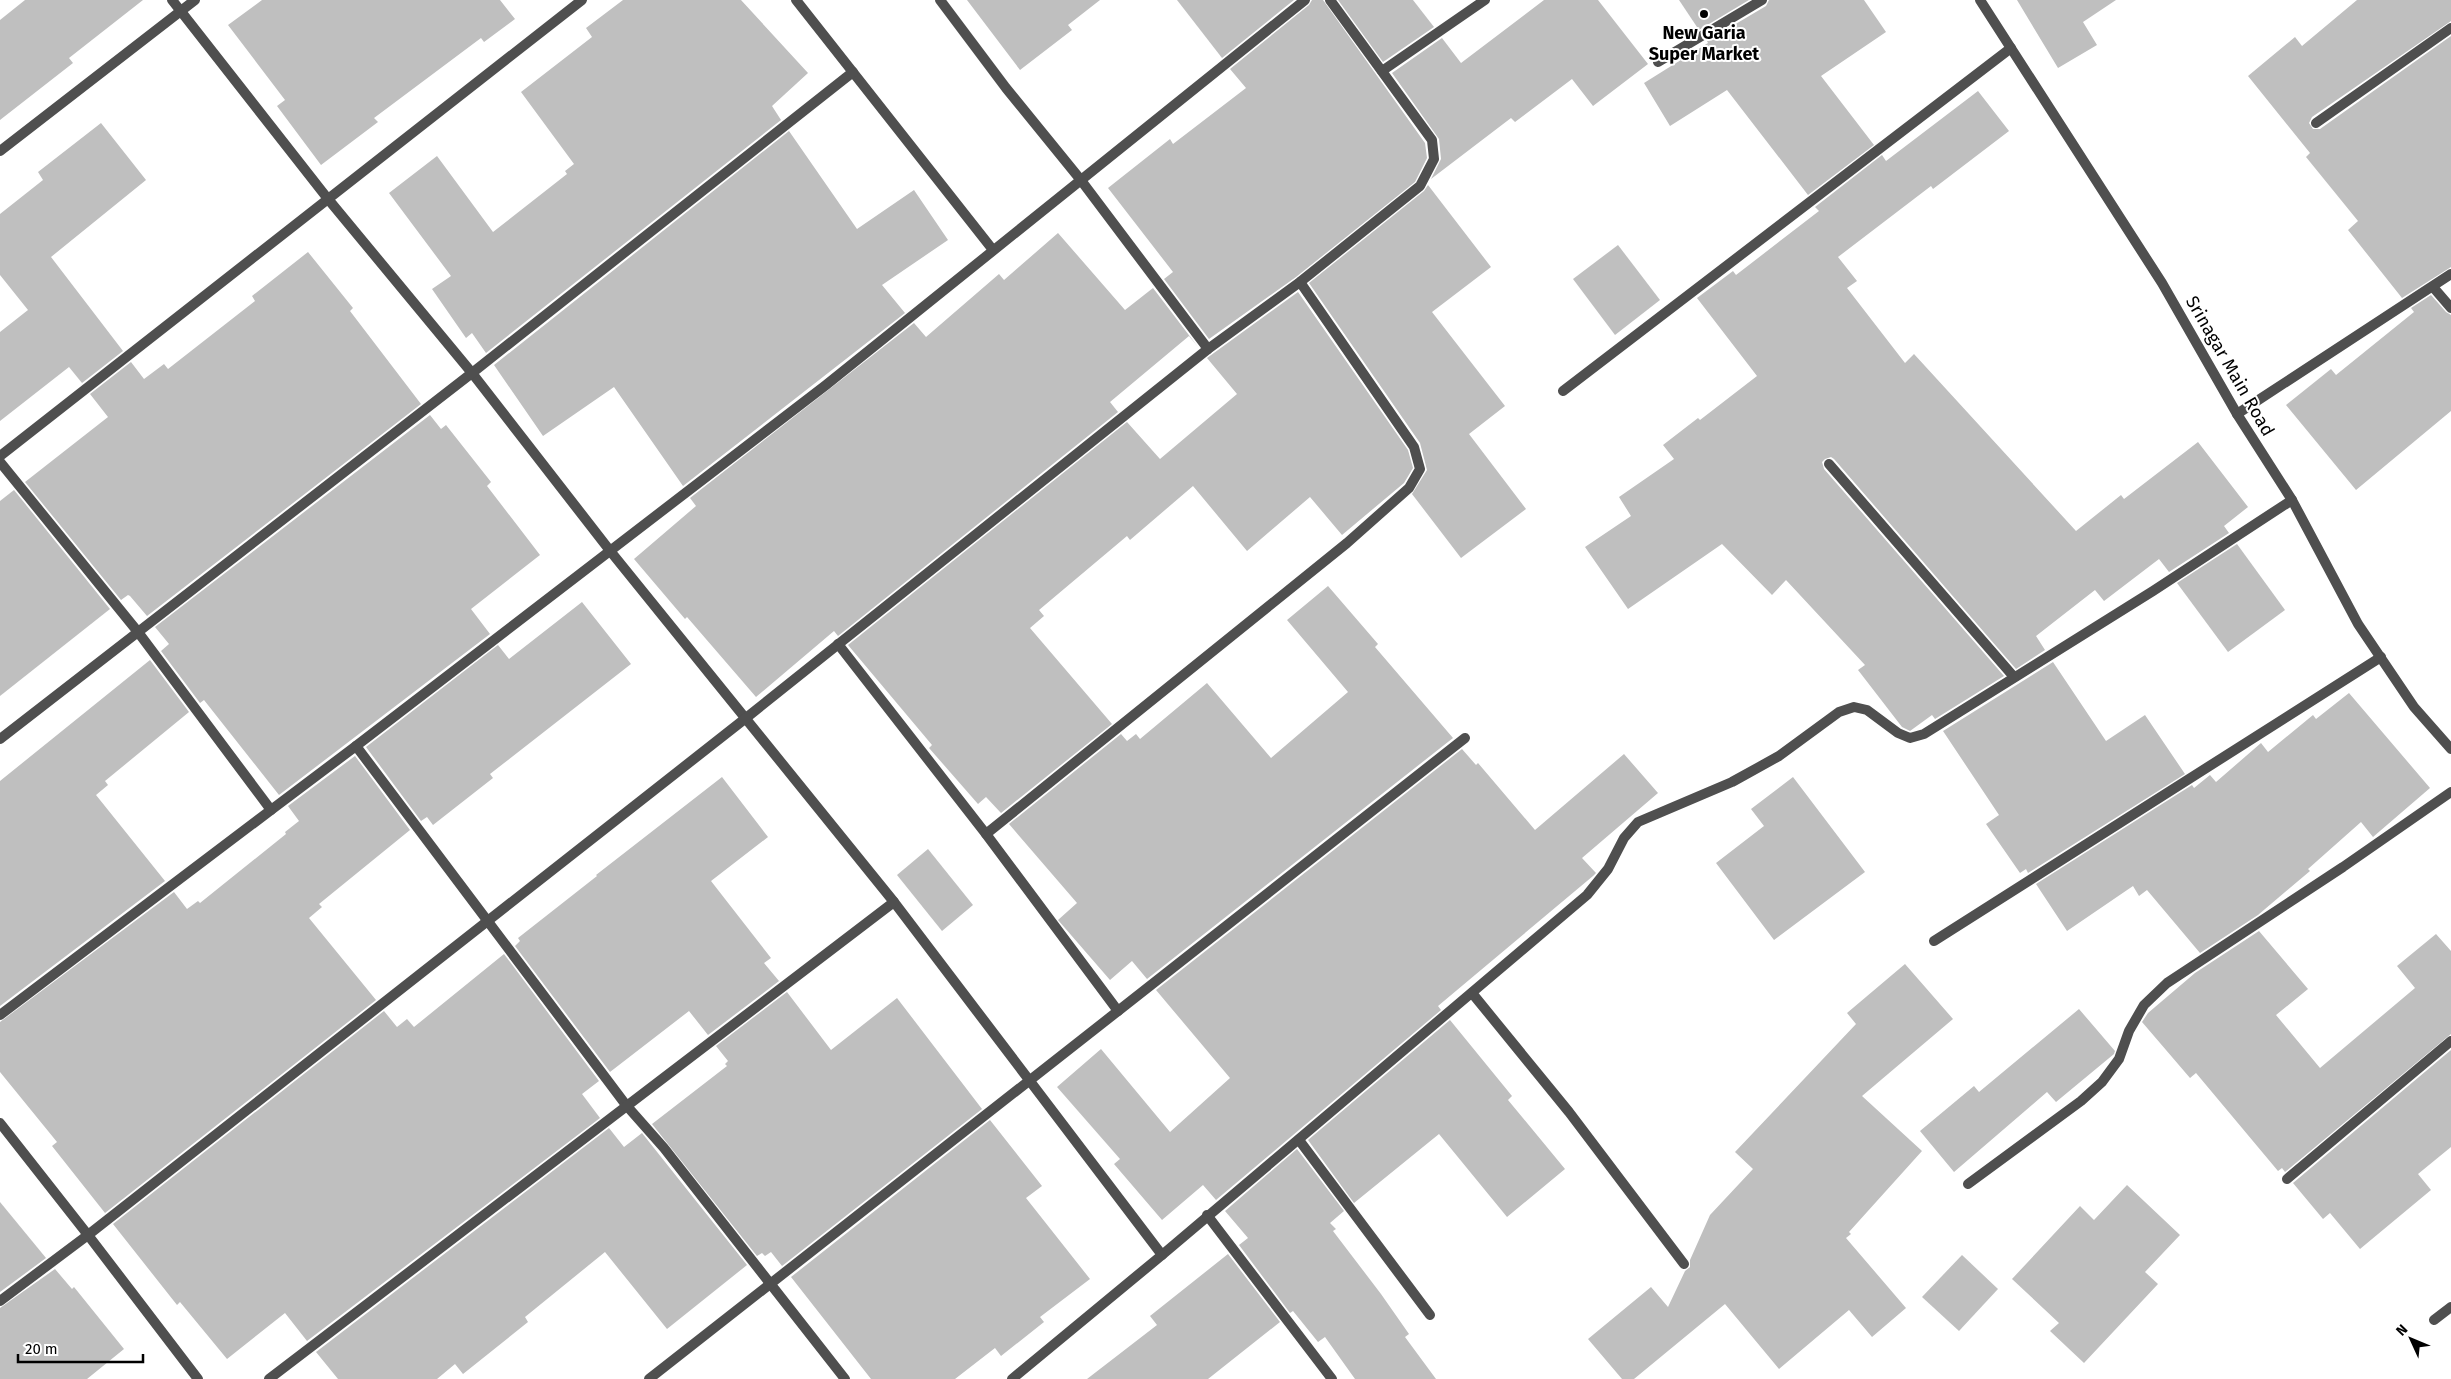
<svg xmlns="http://www.w3.org/2000/svg" width="2451" height="1379" font-family="'Fira Sans',sans-serif">
  <style>
    .building { fill: #bfbfbf }
    .lines { fill: none; stroke-linecap: round; stroke-linejoin: round }
    .minor { stroke: #4f4f4f; stroke-width: 10 }
    .poi-dot { fill: #000; stroke: #fff; stroke-width: 2 }
    .labels { text-anchor: middle; stroke-width: 4; stroke-linejoin: round; paint-order: stroke }
    .poi-label { font-size: 18px; font-weight: bold; fill: #000; stroke: #fff }
    .street-label { font-size: 18px; fill: #000; stroke: #fff }
  </style>
  <rect width="100%" height="100%" fill="#fff"/>
  <g class="building">
    <path d="M25 0H143L69 58 73 63 0 120V20Z"/>
    <path d="M262 0H500L515 19 484 42 481 38 374 118 378 122 321 165 277 106 285 100 228 25Z"/>
    <path d="M623 0H741L808 73 772 106 781 120 486 353 472 333 466 338 432 289 451 276 389 193 437 156 493 232 567 174 565 171 574 164 521 92 592 37 586 28Z"/>
    <path d="M967 0H1100L1068 25 1072 30 1020 70Z"/>
    <path d="M1177 0H1294L1222 58Z"/>
    <path d="M1312 0H1323L1425 143 1427 158 1415 182 1296 277 1209 339 1164 279 1173 272 1108 188 1170 139 1173 144 1246 88 1230 69 1309 5Z"/>
    <path d="M1338 0H1413L1434 27 1383 62Z"/>
    <path d="M1544 0H1598L1648 64 1593 106 1572 79 1515 122 1511 118 1431 179 1441 159 1439 139 1392 73 1442 38 1461 63Z"/>
    <path d="M1679 0H1749L1699 30Z"/>
    <path d="M1769 0H1864L1886 32 1821 76 1874 145 1808 195 1727 90 1670 126 1644 83 1708 43 1707 41 1766 6Z"/>
    <path d="M2017 0H2116L2083 22 2097 45 2058 68Z"/>
    <path d="M2357 0H2451V21L2312 117 2309 123 2313 129H2320L2451 36V267L2402 298 2348 230 2358 221 2306 157 2310 153 2248 76 2295 37 2302 46Z"/>
    <path d="M1978 91 2009 131 1933 189 1931 186 1838 257 1857 281 1847 288 1905 363 1914 354 2076 531 2121 495 2124 499 2198 442 2248 507 2224 526 2229 533 2169 572 2159 559 2104 601 2095 590 2036 636 2045 650 2016 669 1834 459 1831 457 1825 459 1822 462 1824 469 2004 676 1935 719 1932 715 1910 731 1902 727 1858 670 1865 665 1786 580 1772 595 1722 544 1628 609 1585 547 1631 516 1619 497 1674 459 1663 445 1698 418 1700 420 1757 376 1697 298 1733 271 1736 275 1819 211 1815 207 1882 155 1886 161Z"/>
    <path d="M101 123 146 180 51 257 123 351 82 383 69 367 0 421V332L28 310 0 275V214L43 180 38 172Z"/>
    <path d="M789 131 857 229 914 190 948 240 882 285 905 313 683 486 614 387 543 436 494 365Z"/>
    <path d="M1428 185 1491 267 1432 312 1505 406 1469 434 1526 509 1461 558 1412 494 1427 470 1420 443 1309 283 1424 191Z"/>
    <path d="M1058 233 1125 310 1153 288 1198 347 1189 336 1110 402 1118 412 838 636 834 631 756 697 687 617 685 619 634 559 696 506 690 498 914 323 926 337 999 274 1004 280Z"/>
    <path d="M1618 245 1660 300 1615 335 1573 279Z"/>
    <path d="M308 252 353 308 350 311 421 404 147 616 130 596 128 595 121 600 25 482 108 417 90 394 131 362 144 379 164 364 168 369 255 301 252 296Z"/>
    <path d="M1298 292 1408 450 1413 468 1404 483 1342 535 1310 497 1247 551 1193 486 1130 540 1127 536 1039 610 1044 616 1030 628 1112 724 1001 813 986 797 978 804 929 748 932 745 848 645 1127 422 1160 459 1237 394 1207 358Z"/>
    <path d="M2431 295 2446 312 2451 315V411L2356 490 2286 405 2331 369 2336 375 2414 312 2411 308Z"/>
    <path d="M430 415 441 429 446 425 491 482 487 486 540 555 471 609 490 634 279 795 204 700 200 703 161 651 169 644 155 627Z"/>
    <path d="M14 490 110 609 0 696V501Z"/>
    <path d="M2237 544 2285 610 2228 652 2177 583Z"/>
    <path d="M1328 586 1378 644 1375 647 1453 738 1147 979 1132 961 1110 980 1058 920 1077 903 1009 824 1121 734 1127 741 1136 734 1140 739 1207 683 1271 758 1348 692 1287 620Z"/>
    <path d="M582 602 631 664 490 774 493 778 433 825 427 817 421 821 366 747 498 645 509 659Z"/>
    <path d="M150 660 189 712 105 781 108 785 96 795 165 881 0 1006V781Z"/>
    <path d="M2053 662 2106 741 2145 715 2185 774 2028 873 2026 869 2020 873 1986 824 1999 815 1943 731Z"/>
    <path d="M2349 693 2430 788 2373 837 2361 822 2308 869 2310 871 2258 915 2200 953 2147 890 2139 896 2133 886 2067 931 2036 884 2192 785 2194 788 2210 775 2216 782 2261 743 2268 752 2313 715 2316 719Z"/>
    <path d="M1462 749 1476 765 1478 763 1535 830 1624 754 1658 793 1582 858 1596 873 1593 876 1438 1006 1441 1010 1216 1200 1203 1185 1162 1220 1114 1164 1120 1159 1057 1087 1101 1049 1170 1132 1230 1078 1156 990Z"/>
    <path d="M355 756 410 830 319 904 322 907 309 918 376 1000 105 1213 52 1146 57 1142 0 1072V1022L174 892 187 909 198 901 200 903 286 834 285 832 299 821 288 806Z"/>
    <path d="M722 777 768 837 711 881 771 958 764 963 779 981 708 1035 689 1011 610 1072 515 946 520 941 518 938 597 876 596 875Z"/>
    <path d="M1793 777 1865 872 1774 940 1716 863 1764 826 1751 809Z"/>
    <path d="M928 849 973 905 942 931 897 875Z"/>
    <path d="M2259 931 2308 989 2276 1015 2320 1068 2415 988 2397 966 2436 934 2451 951V1034L2285 1172 2282 1168 2278 1171 2196 1073 2190 1078 2142 1022 2148 1013 2195 973Z"/>
    <path d="M504 954 599 1081 582 1094 600 1118 307 1341 285 1313 227 1359 180 1302 177 1305 113 1224 384 1011 397 1027 407 1019 414 1027Z"/>
    <path d="M1905 964 1953 1019 1862 1096 1922 1151 1849 1232 1851 1234 1846 1238 1906 1308 1872 1337 1849 1310 1779 1369 1725 1304 1634 1379H1622L1588 1339 1651 1287 1668 1307 1685 1271 1690 1267V1260L1710 1215 1753 1169 1735 1152 1856 1024 1847 1013Z"/>
    <path d="M787 992 831 1050 897 998 982 1109 782 1266 771 1252 765 1256 762 1253 757 1256 652 1124 727 1066 725 1064 728 1061 716 1046Z"/>
    <path d="M2079 1009 2115 1051 2114 1054 2056 1102 2047 1092 1954 1172 1920 1131 1974 1086 1979 1092Z"/>
    <path d="M1450 1020 1512 1096 1508 1100 1565 1169 1507 1217 1439 1134 1354 1203 1308 1140Z"/>
    <path d="M2451 1050V1147L2418 1174 2431 1190 2360 1249 2330 1213 2323 1219 2293 1183Z"/>
    <path d="M990 1120 1042 1186 1026 1198 1090 1279 1040 1317 1044 1322 1001 1356 995 1348 955 1379H871L791 1277Z"/>
    <path d="M609 1128 624 1147 642 1133 747 1265 667 1329 605 1252 525 1317 528 1322 463 1374 455 1364 437 1379H338L316 1352Z"/>
    <path d="M1297 1149 1344 1211 1330 1223 1336 1229 1333 1231 1381 1294 1409 1334 1405 1337 1436 1379H1355L1325 1337 1318 1342 1293 1311 1290 1313 1239 1245 1248 1238 1225 1211Z"/>
    <path d="M2127 1185 2180 1235 2145 1272 2158 1284 2084 1363 2050 1331 2059 1323 2012 1279 2080 1206 2094 1220Z"/>
    <path d="M0 1202 46 1258 0 1292Z"/>
    <path d="M1228 1254 1280 1322 1208 1379H1087L1157 1325 1150 1316Z"/>
    <path d="M1962 1255 1998 1289 1959 1331 1922 1297Z"/>
    <path d="M55 1269 72 1289 74 1287 124 1349 87 1379H0V1308Z"/>
  </g>
  <g class="lines">
    <g class="minor">
      <path d="M172 0 328 199 472 373 611 552 894 902 1162 1255 1587 895 1608 869 1624 838 1638 822 1732 782 1779 756 1839 712 1854 707 1867 710 1898 733 1910 738 1924 734 2153 591 2292 500"/>
      <path d="M796 0 993 250"/>
      <path d="M940 0 1006 88 1080 179 1208 349"/>
      <path d="M1980 0 2162 283 2237 414 2292 500 2358 624 2414 707 2451 749"/>
      <path d="M1658 62 1762 0"/>
      <path d="M1382 71 1485 0"/>
      <path d="M2316 123 2451 28"/>
      <path d="M0 151 195 0"/>
      <path d="M2433 287 2451 308"/>
      <path d="M1563 391 2011 48"/>
      <path d="M2237 414 2451 274"/>
      <path d="M0 456 582 0"/>
      <path d="M0 462 138 632 271 810 356 746 626 1105 664 1148 845 1379"/>
      <path d="M1829 464 2014 677"/>
      <path d="M838 644 986 834 1347 543 1409 488 1420 469 1414 447 1300 282"/>
      <path d="M0 739 472 373 853 72"/>
      <path d="M356 746 826 385 1305 0"/>
      <path d="M1934 941 2381 657"/>
      <path d="M1472 993 1569 1112 1684 1264"/>
      <path d="M1118 1011 1465 738"/>
      <path d="M0 1015 271 810"/>
      <path d="M0 1123 88 1235 198 1379"/>
      <path d="M1299 1140 1430 1315"/>
      <path d="M2287 1179 2451 1041"/>
      <path d="M1968 1184 2081 1101 2102 1082 2119 1059 2129 1031 2144 1005 2167 983 2343 867 2451 792"/>
      <path d="M1207 1215 1332 1379"/>
      <path d="M0 1301 88 1235 746 718 1208 349 1300 282 1420 186 1434 159 1432 140 1330 0"/>
      <path d="M2434 1320 2451 1307"/>
      <path d="M269 1379 894 902"/>
      <path d="M649 1379 1118 1011 986 834"/>
      <path d="M1012 1379 1162 1255"/>
    </g>
  </g>
  <circle class="poi-dot" cx="1704" cy="14" r="5"/>
  <g class="labels">
    <g class="poi-label">
      <text x="1704" y="39">New Garia<tspan x="1704" dy="21">Super Market</tspan></text>
    </g>
    <g class="street-label">
      <text transform="translate(2230 366) rotate(60)" y="6">Srinagar Main Road</text>
    </g>
  </g>
  <g transform="translate(2411 1339) rotate(314)" stroke="#ffffff" stroke-width="4" paint-order="stroke">
  <path d="M0-4L9 19L0 12L-9 19Z" fill="#000000"/>
  <text y="-8" font-size="14" font-weight="bold" text-anchor="middle" fill="#000000">N</text>
  </g>
  <path d="M18 1354v8h125v-8" fill="none" stroke="#000000" stroke-width="2.5"/>
  <text x="25" y="1354" font-size="15" fill="#000000" stroke="#ffffff" stroke-width="4" paint-order="stroke">20 m</text>
</svg>
